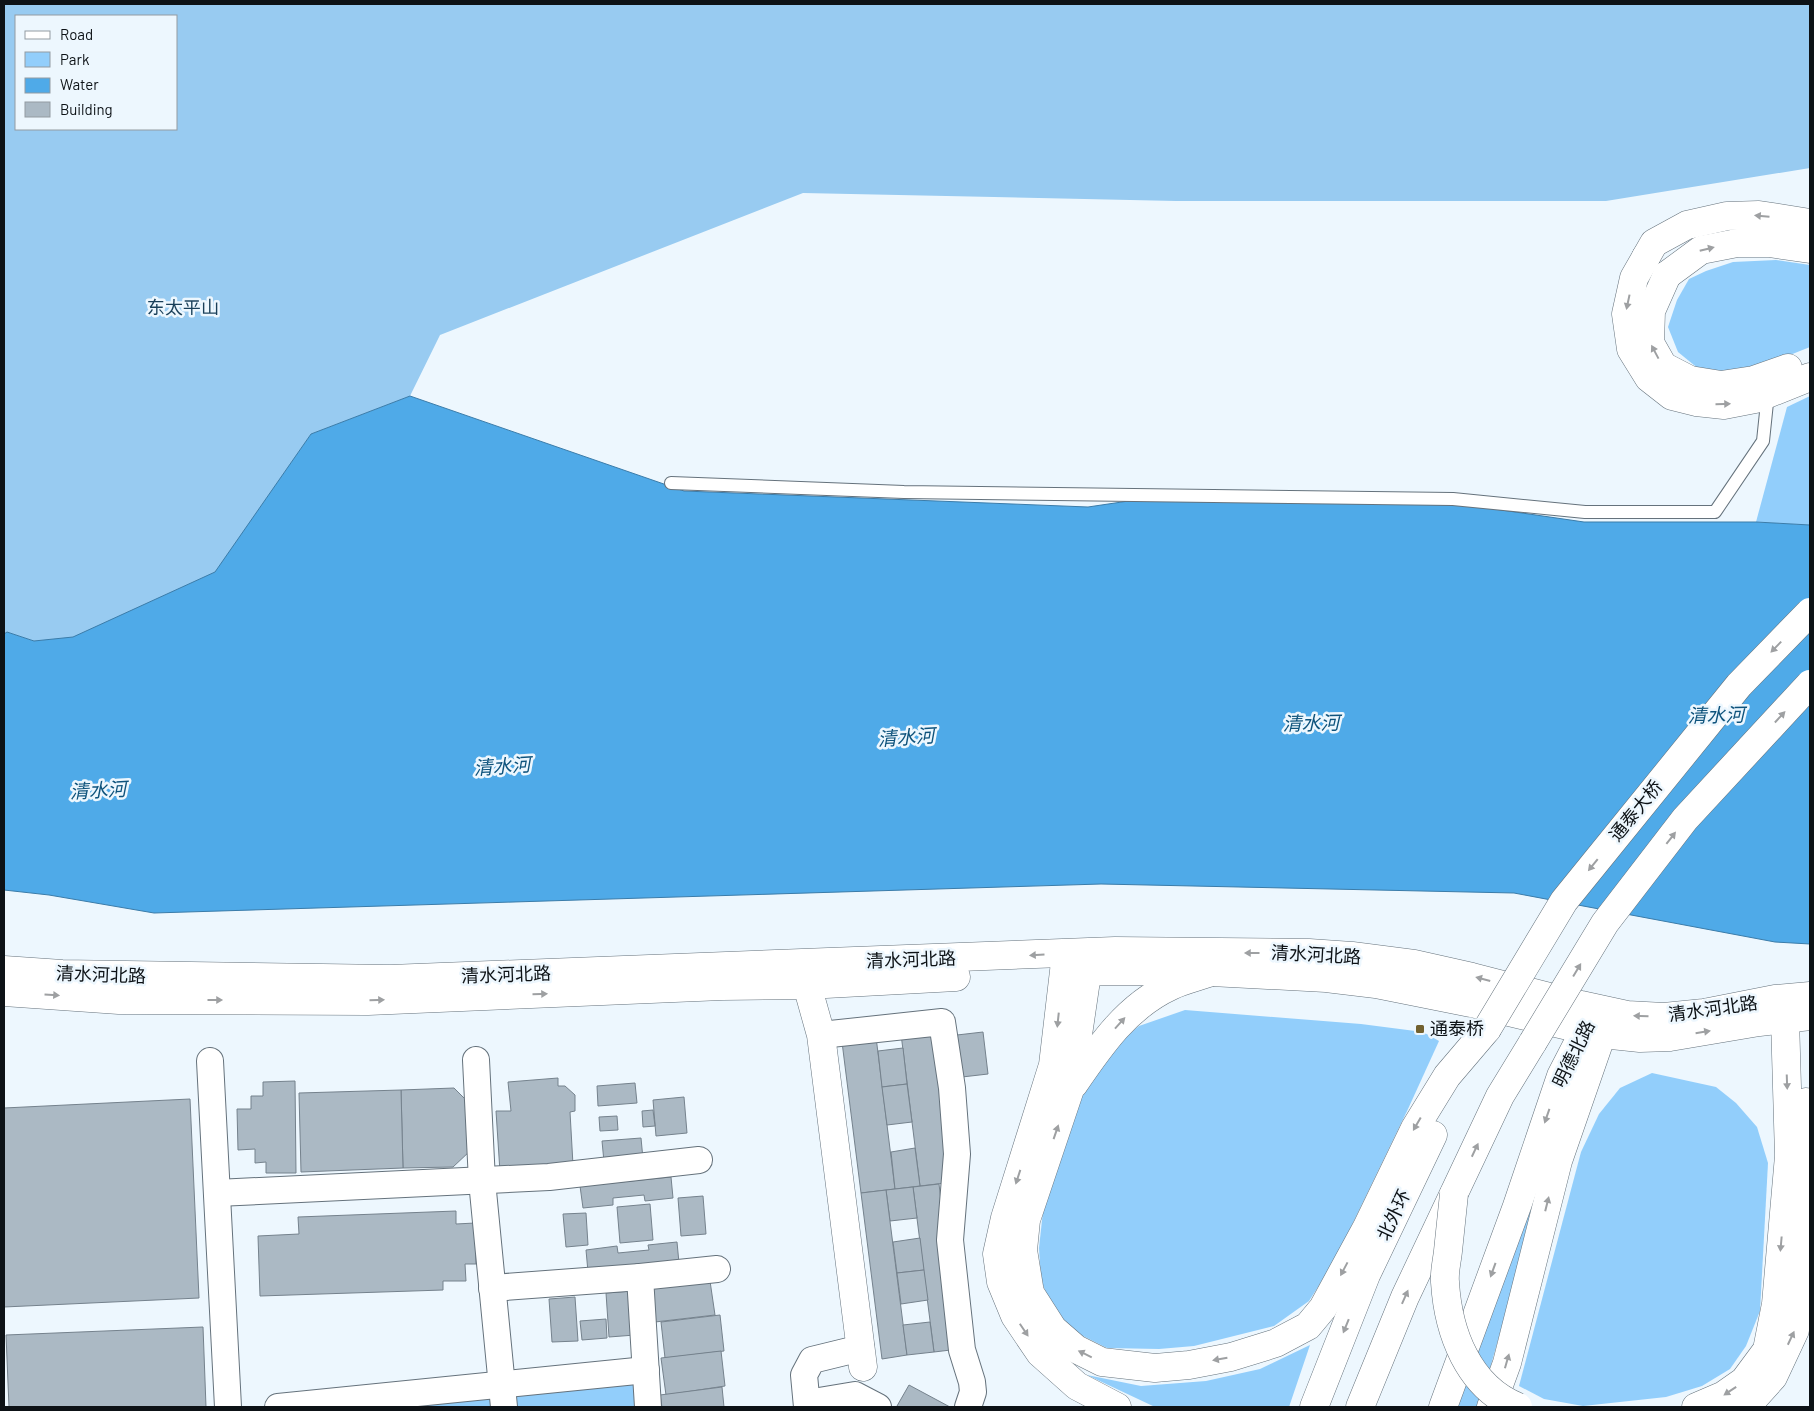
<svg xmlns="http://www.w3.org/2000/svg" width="1814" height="1411" font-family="Barlow,'Noto Sans SC',sans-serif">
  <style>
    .green { fill: #92cefb }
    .forest { fill: #98cbf1; fill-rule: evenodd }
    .water { fill: #4faae8; stroke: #3b7ca9 }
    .building { fill: #abb9c4; stroke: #75828d }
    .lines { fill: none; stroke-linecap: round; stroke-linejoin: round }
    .lane-casing { stroke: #65727c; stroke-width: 14 }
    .street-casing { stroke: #65727c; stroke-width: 28 }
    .secondary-casing { stroke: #65727c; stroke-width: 29 }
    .primary-casing { stroke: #65727c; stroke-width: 29 }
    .highway-casing { stroke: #65727c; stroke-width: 29 }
    .lane { stroke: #fff; stroke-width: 12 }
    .street { stroke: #fff; stroke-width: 26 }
    .secondary { stroke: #fff; stroke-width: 28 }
    .primary { stroke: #fff; stroke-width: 28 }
    .highway { stroke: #fff; stroke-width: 28 }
    .highway-bridge-casing { stroke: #65727c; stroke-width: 29; stroke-linecap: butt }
    .highway-bridge { stroke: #fff; stroke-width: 28 }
    .oneway { fill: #9ea0a2 }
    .poi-dot { fill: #72612f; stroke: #edf7fe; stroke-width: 2 }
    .labels { text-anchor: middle; stroke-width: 5; stroke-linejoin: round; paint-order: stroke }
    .park-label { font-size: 18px; fill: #193f59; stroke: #edf7fe }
    .street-label { font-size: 18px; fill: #0d1216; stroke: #edf7fe }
    .poi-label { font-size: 18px; fill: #0d1216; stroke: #edf7fe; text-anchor: start }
    .water-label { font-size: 19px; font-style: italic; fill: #0e537c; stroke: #edf7fe }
  </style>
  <rect width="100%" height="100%" fill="#edf7fe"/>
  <g class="green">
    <path d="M1776 260 1810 265V347L1760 367 1727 374 1700 370 1678 352 1668 327 1677 300 1689 279 1706 271 1733 262Z"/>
    <path d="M1810 396V525L1756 522 1787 407Z"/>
    <path d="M1185 1010 1361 1024 1423 1032 1439 1041 1408 1109 1334 1262 1309 1301 1274 1326 1194 1346 1159 1349 1107 1348 1077 1333 1052 1308 1041 1280 1039 1248 1044 1202 1083 1088 1104 1055 1139 1026Z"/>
    <path d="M1652 1073 1716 1087 1736 1103 1757 1127 1768 1163 1760 1311 1746 1346 1730 1369 1702 1386 1666 1397 1583 1406 1544 1399 1519 1386 1581 1152 1599 1114 1620 1088Z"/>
    <path d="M1534 1195 1539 1196 1479 1407H1454Z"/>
    <path d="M1310 1345 1289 1407H1155L1087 1375 1141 1386 1206 1381 1260 1369Z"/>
    <path d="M633 1382 641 1407H511L516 1392Z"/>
    <path d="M488 1396 494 1400 495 1407H365Z"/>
  </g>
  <path class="forest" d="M4 4H1810V168L1606 201H1176L803 193 440 335 410 396 311 434 216 572 69 640 34 641 7 632 4 634ZM16 16H176V129H16Z"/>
  <path class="water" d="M410 396 684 491 1088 507 1142 499 1460 504 1584 522H1756L1810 525V944L1775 942 1514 893 1101 884 154 913 49 895 4 890V634L7 632 34 641 73 637 215 572 311 434Z"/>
  <g class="building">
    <path d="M934 1030 954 1182 920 1186 901 1034Z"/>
    <path d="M983 1032 988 1074 962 1077 957 1035Z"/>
    <path d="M876 1037 895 1189 861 1193 842 1042Z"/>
    <path d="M903 1048 907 1084 882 1087 878 1051Z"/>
    <path d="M558 1078V1086H565L575 1095V1111L570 1112 573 1165 500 1172 496 1111H511L508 1082Z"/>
    <path d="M295 1081 296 1173H266V1162L255 1163V1149L238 1150 237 1109H251V1096H263V1082Z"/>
    <path d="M635 1083 637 1103 598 1106 597 1086Z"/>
    <path d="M907 1084 912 1122 887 1125 882 1087Z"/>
    <path d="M454 1088 467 1101 470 1151 453 1167 403 1168 401 1090Z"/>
    <path d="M401 1090 403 1168 301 1172 299 1093Z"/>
    <path d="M684 1097 687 1133 656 1136 653 1100Z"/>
    <path d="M190 1099 199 1298 4 1307V1108Z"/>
    <path d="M653 1110 655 1126 643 1127 642 1111Z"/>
    <path d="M617 1116 618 1130 600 1131 599 1117Z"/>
    <path d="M641 1138 643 1159 604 1162 602 1141Z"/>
    <path d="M915 1148 920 1186 895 1189 891 1152Z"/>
    <path d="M671 1177 673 1198 645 1201 644 1195 613 1198V1205L583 1208 580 1186Z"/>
    <path d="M939 1184 959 1349 934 1352 913 1187Z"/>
    <path d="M913 1187 917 1218 890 1221 886 1190Z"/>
    <path d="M886 1190 907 1355 882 1359 861 1193Z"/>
    <path d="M703 1196 706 1234 681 1236 678 1198Z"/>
    <path d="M650 1204 653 1240 620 1243 617 1207Z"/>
    <path d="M456 1211V1224L475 1223 476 1264H465L466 1281H443V1290L260 1296 258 1236 299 1234 298 1217Z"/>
    <path d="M586 1213 588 1245 566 1247 563 1214Z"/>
    <path d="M920 1238 924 1270 897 1273 893 1242Z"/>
    <path d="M677 1242 679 1263 588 1272 586 1250 617 1246 618 1253 649 1250 648 1245Z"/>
    <path d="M924 1270 928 1300 901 1304 897 1273Z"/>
    <path d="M710 1281 715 1315 655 1322 651 1288Z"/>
    <path d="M632 1291 635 1335 609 1337 606 1293Z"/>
    <path d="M575 1297 578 1341 552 1342 549 1299Z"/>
    <path d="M720 1315 724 1351 665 1358 661 1322Z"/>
    <path d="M606 1319 607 1338 582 1340 580 1321Z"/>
    <path d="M930 1322 934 1352 907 1355 903 1325Z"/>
    <path d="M203 1327 206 1407H9L6 1335Z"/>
    <path d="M721 1351 725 1386 666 1395 661 1358Z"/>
    <path d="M909 1385 950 1407H899L897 1406Z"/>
    <path d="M722 1387 724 1407H662L660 1395Z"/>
  </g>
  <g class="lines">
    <g class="lane-casing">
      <path id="lane" d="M671 483 904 492 1453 499 1585 512H1715L1763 441 1768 393"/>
    </g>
    <g class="street-casing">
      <g id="street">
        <path d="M821 1035 942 1022 952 1088 957 1154 950 1240 962 1350 972 1382 973 1392 968 1407"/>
        <path d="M476 1060 482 1181 504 1407"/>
        <path d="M210 1061 228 1407"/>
        <path d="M217 1193 549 1177 699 1160"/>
        <path d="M492 1288 640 1277"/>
        <path d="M807 1403 855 1395 878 1407"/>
        <path d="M278 1407 646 1370"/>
        <path d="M648 1407 640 1277 717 1269"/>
        <path d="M807 1407 804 1375 812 1360 861 1348"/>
      </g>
    </g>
    <g class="secondary-casing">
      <g id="secondary">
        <path d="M1646 257 1634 278 1626 314 1631 349 1649 378 1672 396 1696 402 1724 405 1755 399 1810 377"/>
        <path d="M1667 275 1651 311 1650 343 1663 366 1690 380 1721 385 1754 380 1788 368"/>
        <path d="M807 985 821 1035 863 1367"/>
        <path d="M1443 1407 1517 1206 1561 1076 1595 1010"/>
        <path d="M1491 1407 1507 1363 1558 1161 1602 1034 1597 1013"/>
      </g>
    </g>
    <g class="primary-casing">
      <g id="primary">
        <path d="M4 970 62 974 390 979 1115 951 1309 953 1352 956 1414 964 1472 977 1581 1005 1627 1015 1664 1017 1704 1013 1775 999 1810 996"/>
        <path d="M1072 972 1116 971 1211 972 1326 978 1376 984 1471 1003 1602 1034 1640 1038 1670 1037 1759 1022 1810 1016"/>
        <path d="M4 992 119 1000 368 1001 722 986 807 985 956 977"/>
      </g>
    </g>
    <g class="highway-casing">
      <g id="highway">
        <path d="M1646 257 1654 243 1687 225 1727 216 1759 215 1810 223"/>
        <path d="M1667 275 1701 250 1737 243H1769L1810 249"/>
        <path d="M1090 953 1070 1089 1026 1220 1023 1250 1030 1293 1053 1329 1076 1349 1102 1362 1155 1368 1189 1365 1231 1357 1276 1343 1308 1326 1323 1308 1366 1229 1415 1128 1447 1076 1487 1029"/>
        <path d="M1066 954 1053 1065 1005 1218 997 1254 1001 1282 1015 1316 1040 1353 1077 1386 1117 1407"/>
        <path d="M1074 1084C1100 1046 1127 1006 1171 986 1183 980 1198 977 1211 972"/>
        <path d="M1314 1407 1366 1275 1433 1135"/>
        <path d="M1360 1407 1405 1297 1500 1096 1533 1042"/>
        <path d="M1696 1407 1724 1395 1744 1381 1767 1350 1776 1304 1789 1156 1785 1019 1782 999"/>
        <path d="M1746 1407 1773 1377 1795 1330 1808 1146 1806 1102"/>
      </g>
    </g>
    <use href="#lane" class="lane"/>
    <use href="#street" class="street"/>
    <use href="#secondary" class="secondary"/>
    <use href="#primary" class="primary"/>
    <use href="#highway" class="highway"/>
    <g class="highway-bridge-casing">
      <g id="highway-bridge">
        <path d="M1487 1029 1564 901 1739 685 1810 612"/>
        <path d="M1533 1042 1605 923 1685 819 1810 684"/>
        <path d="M1454 1194C1452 1213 1450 1232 1448 1251 1447 1261 1444 1272 1445 1282 1448 1332 1468 1387 1518 1407"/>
      </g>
    </g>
    <use href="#highway-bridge" class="highway-bridge"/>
  </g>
  <defs><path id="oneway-solid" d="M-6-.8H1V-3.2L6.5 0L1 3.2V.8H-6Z" transform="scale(1.25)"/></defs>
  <g class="oneway">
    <use href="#oneway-solid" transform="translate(1762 216) rotate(-175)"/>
    <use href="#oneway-solid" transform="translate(1707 249) rotate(-14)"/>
    <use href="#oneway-solid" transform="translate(1628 302) rotate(102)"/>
    <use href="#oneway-solid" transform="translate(1655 352) rotate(-118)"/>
    <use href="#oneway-solid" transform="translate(1723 404) rotate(-1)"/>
    <use href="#oneway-solid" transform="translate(1776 647) rotate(134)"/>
    <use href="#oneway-solid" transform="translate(1780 717) rotate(-47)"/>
    <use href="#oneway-solid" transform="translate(1671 838) rotate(-52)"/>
    <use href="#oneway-solid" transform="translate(1593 865) rotate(129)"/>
    <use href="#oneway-solid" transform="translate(1252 953) rotate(-180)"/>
    <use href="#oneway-solid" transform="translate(1037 955) rotate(177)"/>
    <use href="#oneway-solid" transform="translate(1577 970) rotate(-59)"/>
    <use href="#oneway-solid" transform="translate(1483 979) rotate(-165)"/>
    <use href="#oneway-solid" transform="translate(540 994) rotate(-2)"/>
    <use href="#oneway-solid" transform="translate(52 995) rotate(4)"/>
    <use href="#oneway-solid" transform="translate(215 1000)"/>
    <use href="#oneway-solid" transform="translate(377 1000) rotate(-2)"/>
    <use href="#oneway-solid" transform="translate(1641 1016) rotate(-178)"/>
    <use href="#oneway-solid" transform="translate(1058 1020) rotate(96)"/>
    <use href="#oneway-solid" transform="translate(1120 1023) rotate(-48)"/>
    <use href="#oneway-solid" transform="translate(1703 1032) rotate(-9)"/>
    <use href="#oneway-solid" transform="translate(1787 1082) rotate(88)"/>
    <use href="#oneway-solid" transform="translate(1547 1116) rotate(109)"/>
    <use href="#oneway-solid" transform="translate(1417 1124) rotate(120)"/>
    <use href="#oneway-solid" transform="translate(1056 1132) rotate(-71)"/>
    <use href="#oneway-solid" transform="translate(1475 1150) rotate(-65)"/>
    <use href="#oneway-solid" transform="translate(1018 1177) rotate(108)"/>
    <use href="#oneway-solid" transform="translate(1547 1204) rotate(-76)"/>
    <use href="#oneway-solid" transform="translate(1781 1244) rotate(95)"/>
    <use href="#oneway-solid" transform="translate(1344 1269) rotate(118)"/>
    <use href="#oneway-solid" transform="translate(1493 1270) rotate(110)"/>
    <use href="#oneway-solid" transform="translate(1405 1297) rotate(-66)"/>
    <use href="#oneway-solid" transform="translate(1346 1326) rotate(112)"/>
    <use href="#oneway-solid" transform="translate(1024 1330) rotate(56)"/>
    <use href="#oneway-solid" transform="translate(1791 1338) rotate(-65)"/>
    <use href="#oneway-solid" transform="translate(1085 1354) rotate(-154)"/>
    <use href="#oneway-solid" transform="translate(1220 1359) rotate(170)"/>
    <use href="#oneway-solid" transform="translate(1507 1361) rotate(-74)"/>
    <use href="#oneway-solid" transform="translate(1730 1391) rotate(146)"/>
  </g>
  <rect class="poi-dot" x="1415" y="1024" width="10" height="10" rx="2.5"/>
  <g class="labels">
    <g class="park-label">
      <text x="183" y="314">东太平山</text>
    </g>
    <g class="street-label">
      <text transform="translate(1636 811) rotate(-51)" y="6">通泰大桥</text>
      <text transform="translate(1316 955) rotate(3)" y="6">清水河北路</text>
      <text transform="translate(911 960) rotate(-2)" y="6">清水河北路</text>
      <text transform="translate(101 975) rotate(2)" y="6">清水河北路</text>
      <text transform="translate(506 975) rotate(-2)" y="6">清水河北路</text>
      <text transform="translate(1713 1009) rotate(-8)" y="6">清水河北路</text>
      <text transform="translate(1574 1054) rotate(-64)" y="6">明德北路</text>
      <text transform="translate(1394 1215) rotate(-65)" y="6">北外环</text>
    </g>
    <g class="poi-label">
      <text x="1430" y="1035">通泰桥</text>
    </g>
    <g class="water-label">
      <text transform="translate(1716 715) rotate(-1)" y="7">清水河</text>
      <text transform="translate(1311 723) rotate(-1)" y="7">清水河</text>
      <text transform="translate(906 737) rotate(-4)" y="7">清水河</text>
      <text transform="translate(502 766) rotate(-4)" y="7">清水河</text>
      <text transform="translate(98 790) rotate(-3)" y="7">清水河</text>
    </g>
  </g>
  <rect width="1814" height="1411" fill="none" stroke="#0d1216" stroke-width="10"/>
  <rect x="15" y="15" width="162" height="115" fill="#edf7fe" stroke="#939ba1"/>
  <rect x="25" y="31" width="25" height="8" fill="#ffffff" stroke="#939ba1"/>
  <text x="60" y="40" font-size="15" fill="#0d1216">Road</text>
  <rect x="25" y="52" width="25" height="15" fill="#92cefb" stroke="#939ba1"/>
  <text x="60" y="65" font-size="15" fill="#0d1216">Park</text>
  <rect x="25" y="78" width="25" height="15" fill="#4faae8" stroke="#939ba1"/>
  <text x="60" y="90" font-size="15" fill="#0d1216">Water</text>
  <rect x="25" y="102" width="25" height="15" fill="#abb9c4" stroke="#939ba1"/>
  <text x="60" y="115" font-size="15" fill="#0d1216">Building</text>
</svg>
